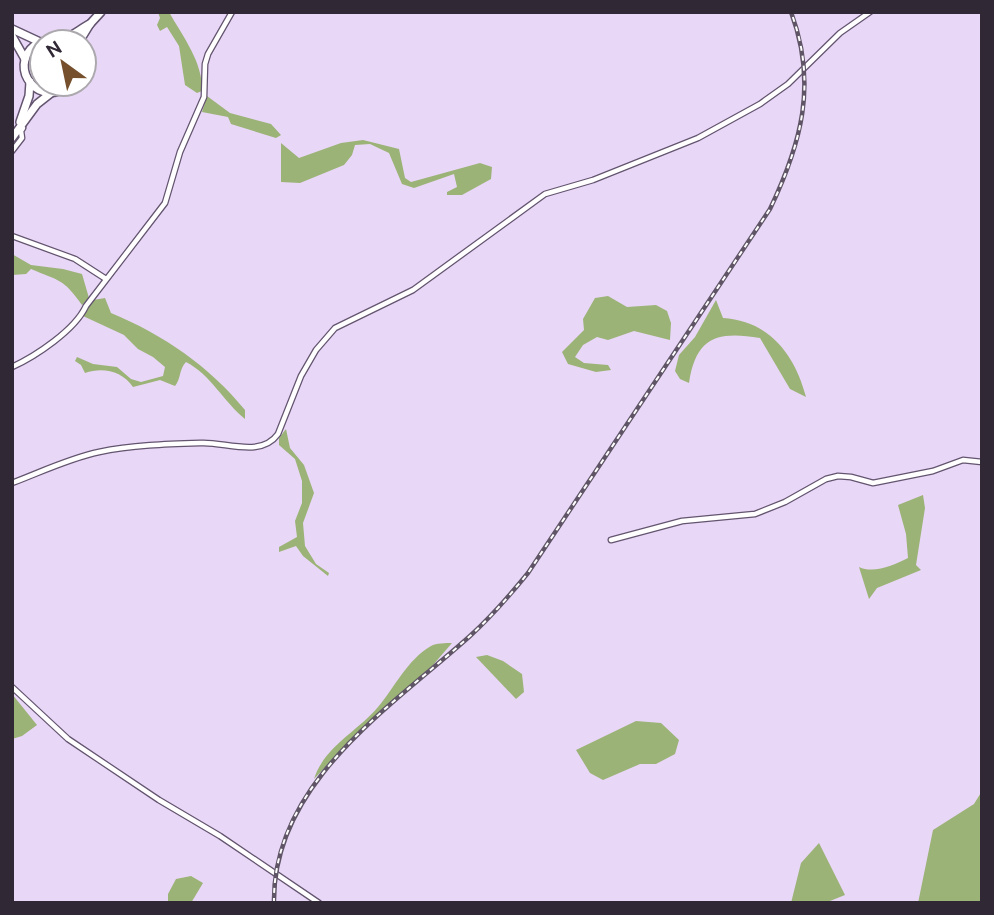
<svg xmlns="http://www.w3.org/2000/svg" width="994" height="915" font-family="Ubuntu,sans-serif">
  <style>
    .forest { fill: #9bb376 }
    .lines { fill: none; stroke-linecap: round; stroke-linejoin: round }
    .street-casing { stroke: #63546f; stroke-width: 7 }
    .secondary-casing { stroke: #63546f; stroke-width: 10 }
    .primary-casing { stroke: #63546f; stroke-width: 10 }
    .street { stroke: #fff; stroke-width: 4.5 }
    .secondary { stroke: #fff; stroke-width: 7 }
    .primary { stroke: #fff; stroke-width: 7 }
    .rail-casing { stroke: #5f5566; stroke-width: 4.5 }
    .rail { stroke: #fff; stroke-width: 2; stroke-dasharray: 5; stroke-linecap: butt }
  </style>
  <rect width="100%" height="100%" fill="#e9d7f7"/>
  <g class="forest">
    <path d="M158 12H169C183 37 203 62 202 91L197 93 185 85 179 46 167 27 160 31 157 25 160 18Z"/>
    <path d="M207 96 230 113 271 124 281 135 276 138 231 124 228 117 202 112Z"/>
    <path d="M363 140 399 149 405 178 411 182 480 163 492 167 491 179 462 195H447V192L457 187 454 174 414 188 402 184 389 153 370 144 355 145 352 155 344 165 300 183 281 182V143L299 158 341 143Z"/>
    <path d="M12 254 31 265 63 269 82 274 89 298 82 305C63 278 59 281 31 269L26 274 12 275Z"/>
    <path d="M608 296 627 307 656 305 667 311 671 323 670 340 634 331 608 340 597 337 583 345 575 357 584 363 608 365 611 370 596 372 568 364 562 352 584 330 583 319 595 298Z"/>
    <path d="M105 298 111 313C164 335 209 366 245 410V419C223 401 211 375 186 362 179 369 181 379 175 386L160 380 133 387C122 371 103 367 85 373L81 365 75 361 77 357 93 364 117 367 131 379 141 382 163 376 165 367 153 357 138 349 124 335 83 316 93 300Z"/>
    <path d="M716 300 723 318C770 321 795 355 806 397L790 389 760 338C717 331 696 337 689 383L680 379 675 371 679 355 695 337Z"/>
    <path d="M286 429 290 448 304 465 314 493 303 523 305 546 316 564 329 573 328 576 303 556 296 546 279 552V547L297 537 295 521 302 503V481L295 459 279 445V438Z"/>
    <path d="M923 495 925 508 916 565 921 570 877 588 869 599 859 567C874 574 894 565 908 558L906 534 898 505Z"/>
    <path d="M452 643 433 665 361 729 314 779C324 747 358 731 378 707 395 687 407 660 431 646 436 643 446 643 452 643Z"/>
    <path d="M487 655 503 661 522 674 524 692 516 699 476 657Z"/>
    <path d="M12 694 37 725 22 736 12 739Z"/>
    <path d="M636 721 661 723 679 740 675 754 656 764H640L603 780 590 773 576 750Z"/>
    <path d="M982 791V903H918L933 830 974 804Z"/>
    <path d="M819 843 845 895 825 903H791L801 863Z"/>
    <path d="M191 876 203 883 191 903H168V894L176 879Z"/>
  </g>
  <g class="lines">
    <g class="street-casing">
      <g id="street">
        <path d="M12 151 22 138 21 131 23 128"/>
        <path d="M12 236 75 259 106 279"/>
        <path d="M12 367C36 356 75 330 86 306L165 203 180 152 204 97 205 64 208 54 232 12"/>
        <path d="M12 483C41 472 70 458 99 452 132 445 169 444 202 443 226 442 261 458 278 434L301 376 316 350 335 328 413 290 545 194 593 180 698 138 760 104 788 84 840 33 870 12"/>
        <path d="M611 540 682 521 755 514 785 502 826 479 838 476 851 477 873 483 933 471 963 460 982 462"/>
        <path d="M12 687 68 739 159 800 220 836 319 903"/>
      </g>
    </g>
    <g class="secondary-casing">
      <g id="secondary">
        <path d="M12 29 40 42"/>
        <path d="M12 36 25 59"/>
      </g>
    </g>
    <g class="primary-casing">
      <g id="primary">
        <path d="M79 42 90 24 101 12"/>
        <path d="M70 84C41 111 6 68 35 45 45 38 56 42 66 38 75 34 82 28 90 24"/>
        <path d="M20 122 29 96 30 82"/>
        <path d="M12 138 37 104 51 93"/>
      </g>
    </g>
    <use href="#street" class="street"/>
    <use href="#secondary" class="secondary"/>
    <use href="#primary" class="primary"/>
    <g class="rail-casing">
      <path id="rail" d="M274 903C272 783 391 707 470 636 492 616 510 595 528 573L770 209C801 144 818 84 791 12"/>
    </g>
    <use href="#rail" class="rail"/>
  </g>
  <rect width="994" height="915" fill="none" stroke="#302935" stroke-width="28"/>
  <g transform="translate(63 63) rotate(327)"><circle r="33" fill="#ffffff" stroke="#aca9ae" stroke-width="2"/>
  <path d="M0-5L12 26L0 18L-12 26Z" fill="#76502c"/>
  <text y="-10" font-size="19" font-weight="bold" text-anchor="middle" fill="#302935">N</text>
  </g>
</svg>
